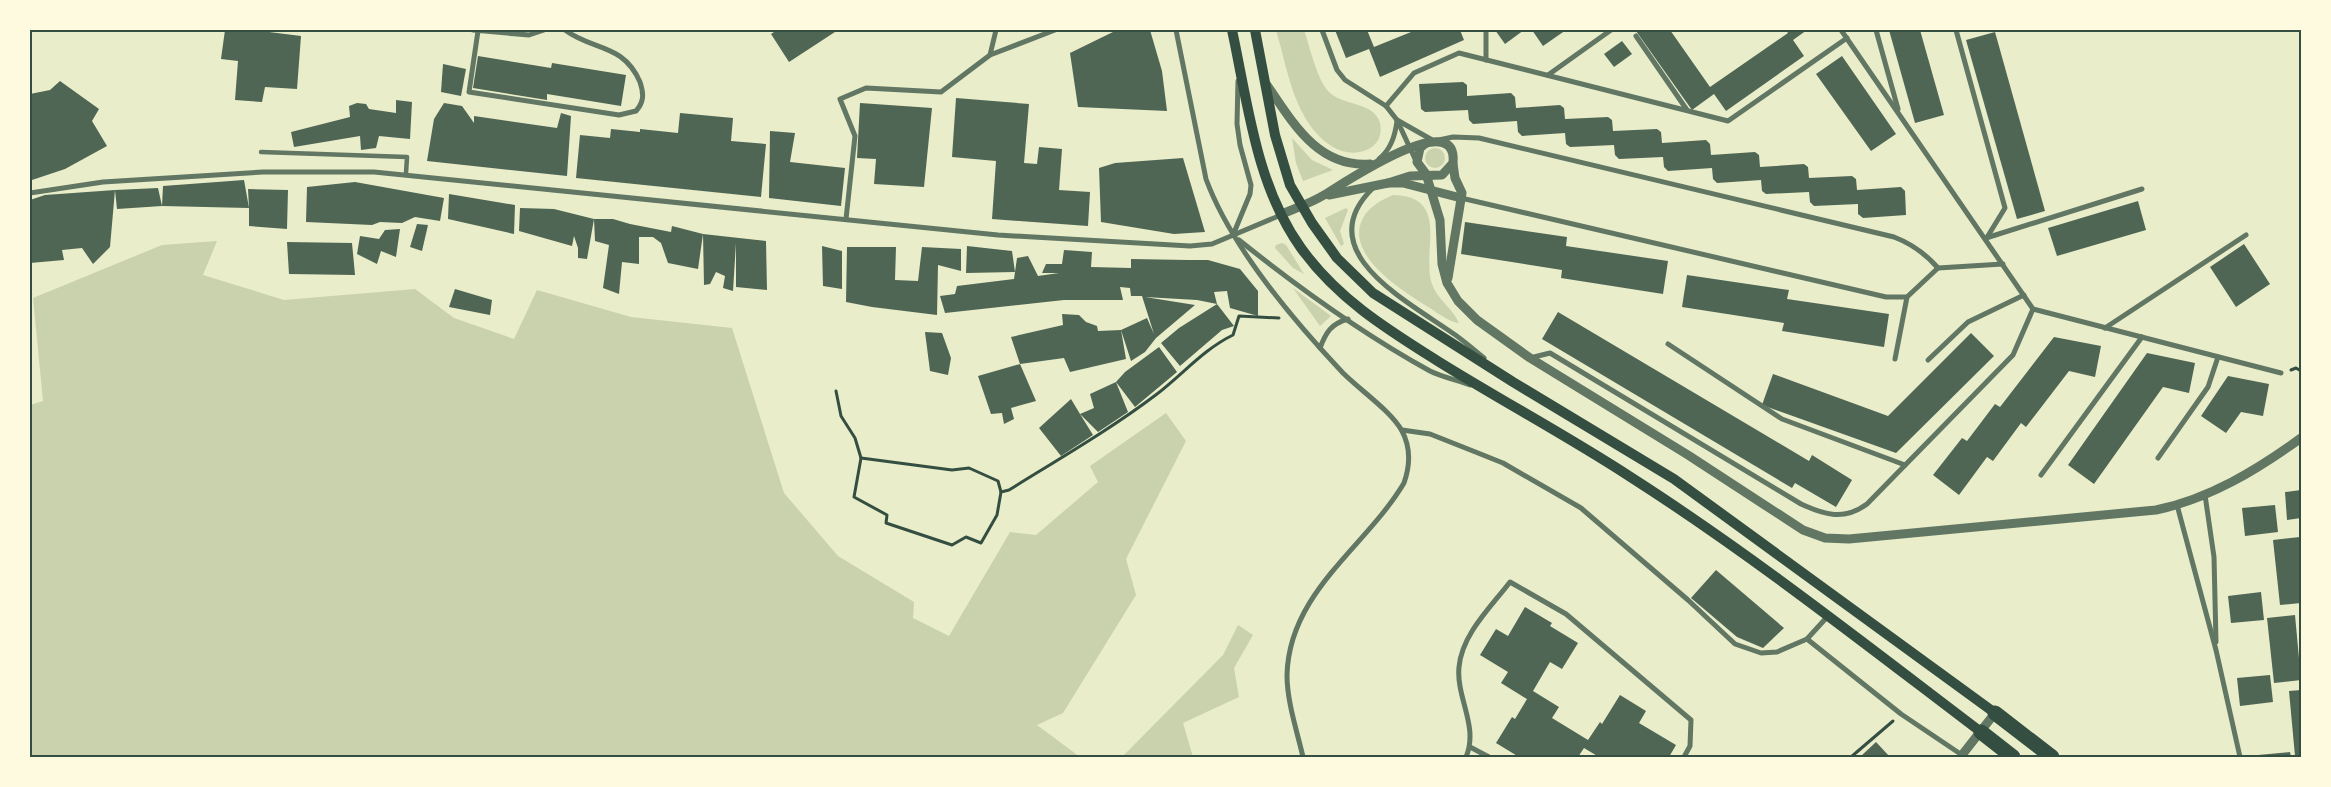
<svg xmlns="http://www.w3.org/2000/svg" width="2331" height="787" font-family="Roboto,sans-serif">
  <style>
    .green { fill: #cad2ad }
    .building { fill: #4f6655 }
    .lines { fill: none; stroke-linecap: round; stroke-linejoin: round }
    .path { stroke: #344e41; stroke-width: 3 }
    .pedestrian { stroke: #617663; stroke-width: 4.5 }
    .minor { stroke: #617663; stroke-width: 5 }
    .tertiary { stroke: #617663; stroke-width: 9 }
    .secondary { stroke: #344e41; stroke-width: 10 }
    .motorway { stroke: #344e41; stroke-width: 15 }
    .neatline { fill: none; stroke: #344e41; stroke-width: 2 }
  </style>
  <rect width="100%" height="100%" fill="#e9edc9"/>
  <g class="green">
    <path d="M1276 30H1304C1310 47 1317 81 1330 93 1345 106 1374 102 1380 123 1382 132 1380 141 1372 147 1360 155 1345 154 1333 147 1294 123 1288 70 1276 30Z"/>
    <path d="M1292 138 1312 160 1333 170 1303 181 1296 163Z"/>
    <circle cx="1435" cy="158" r="10"/>
    <path d="M1393 195C1449 196 1423 247 1431 281 1436 299 1452 307 1459 323 1448 322 1434 310 1425 305 1400 289 1344 254 1363 218 1369 207 1381 200 1393 195Z"/>
    <path d="M1346 208 1348 210 1340 231 1344 244 1341 246 1325 218Z"/>
    <path d="M217 241 203 275 284 300 415 289 454 318 514 339 537 290 631 317 732 328 784 493 838 556 914 602 913 618 949 636 1010 532 1036 535 1098 482 1090 466 1166 413 1186 441 1126 559 1136 595 1063 713 1037 725 1080 757H30V405L43 401 33 298 162 245Z"/>
    <path d="M1282 243 1286 245 1304 274 1293 268 1275 248 1276 245Z"/>
    <path d="M1293 288 1331 316 1320 326Z"/>
    <path d="M1238 625 1253 635 1234 668 1239 697 1183 723 1193 757H1122L1223 655Z"/>
  </g>
  <g class="building">
    <path d="M225 30H268L269 32 301 36 297 89 265 87 262 102 235 100 238 61 221 59Z"/>
    <path d="M777 30H838L789 62 771 34Z"/>
    <path d="M1117 30H1150L1162 71 1167 111 1078 107 1070 53Z"/>
    <path d="M1335 30H1367L1374 47 1411 32 1410 30H1460L1464 40 1380 77 1369 49 1346 58Z"/>
    <path d="M1495 30H1524L1505 44Z"/>
    <path d="M1532 30H1566L1543 46Z"/>
    <path d="M1638 30H1670L1710 87 1788 33 1786 30H1807L1793 40 1804 56 1726 111 1714 94 1692 110 1636 31Z"/>
    <path d="M1889 30H1920L1944 115 1915 123Z"/>
    <path d="M1995 32 2045 211 2017 219 1966 40Z"/>
    <path d="M1622 41 1632 54 1614 67 1604 54Z"/>
    <path d="M478 56 551 68 552 63 626 75 621 106 547 94V100L473 88Z"/>
    <path d="M1842 56 1896 134 1871 151 1816 74Z"/>
    <path d="M443 64 466 69 461 96 441 92Z"/>
    <path d="M60 81 99 109 92 121 107 146 65 169 32 180 30 177V94L50 90Z"/>
    <path d="M1463 82 1467 85V96L1511 93 1515 97 1516 108 1560 105 1564 108 1565 119 1608 117 1612 120 1613 131 1657 129 1661 132 1662 143 1706 140 1710 144 1711 155 1755 152 1759 155 1760 167 1804 164 1808 167 1809 178 1852 176 1856 179 1857 190 1901 187 1905 191 1906 215 1863 218 1858 214V204L1814 206 1810 202 1809 192 1766 194 1762 191 1761 180 1717 183 1713 179 1712 168 1668 171 1664 167 1663 157 1619 159 1615 155 1614 145 1570 147 1566 144 1565 133 1522 136 1518 132 1517 121 1473 124 1469 120 1468 110 1425 112 1421 109 1419 84Z"/>
    <path d="M956 98 1029 104 1024 163 1037 164 1039 147 1062 149 1059 190 1090 192 1088 226 992 219 996 161 952 157Z"/>
    <path d="M396 100 412 102 410 139 379 136 376 148 361 150 360 136 294 147 291 132 350 117 349 106 357 103 366 104 369 109 396 113Z"/>
    <path d="M444 103 462 106 474 123V116L557 128 561 113 571 116 567 176 427 161 434 119Z"/>
    <path d="M860 103 932 108 924 187 874 184 876 159 857 158Z"/>
    <path d="M680 113 733 118 731 141 766 144 761 197 576 178 580 135 610 138 611 129 640 132V129L678 133Z"/>
    <path d="M770 131 795 133 790 162 845 168 841 206 769 198Z"/>
    <path d="M1183 158 1205 232 1174 234 1101 222 1099 168 1115 163Z"/>
    <path d="M244 180 249 208 248 189 288 190 287 229 249 226V208L162 206 163 186Z"/>
    <path d="M355 182 444 198 440 221 415 217 402 223 380 222 372 225 306 222 307 187Z"/>
    <path d="M158 188 162 206 117 209 115 190 110 247 93 264 82 248 62 250 64 260 30 263V200L45 195 115 190Z"/>
    <path d="M449 194 515 205 514 234 448 219Z"/>
    <path d="M2138 201 2146 230 2057 256 2048 228Z"/>
    <path d="M520 208 554 209 594 219 587 259 578 258V248L574 236 572 246 519 231Z"/>
    <path d="M594 219H613L630 224 671 232 672 226 703 234 766 241 767 290 736 287V243L733 291 723 288 725 276 716 272 710 284 704 285 703 234 698 269 668 263 661 243 653 237H639V264L622 262 619 294 603 288 609 245 595 241Z"/>
    <path d="M1465 222 1567 237 1566 246 1668 261 1663 294 1561 278 1562 270 1461 254Z"/>
    <path d="M417 224 428 225 422 251 410 247Z"/>
    <path d="M400 229 396 257 381 251 377 264 357 254 360 236 379 239 385 230Z"/>
    <path d="M287 242 352 243 355 275 289 274Z"/>
    <path d="M2244 244 2270 284 2236 307 2210 267Z"/>
    <path d="M822 246 842 251V289L823 286Z"/>
    <path d="M967 246 1012 251 1015 272 966 273Z"/>
    <path d="M847 247H896L895 280 918 281 922 247 961 249V271L938 265 937 315 872 307 846 302Z"/>
    <path d="M1064 250 1092 252 1091 267 1131 268V259L1188 260H1208L1240 269 1258 291V316L1230 308 1227 291 1214 292 1217 304 1197 300 1145 297 1195 305 1156 338 1145 352 1131 361 1121 330 1126 359 1070 372 1064 358 1020 364 1011 337 1063 325 1062 314 1079 315 1086 322 1097 326 1098 331 1121 330 1147 318 1154 334 1142 296H1131L1130 288 1120 287 1123 300H1064L945 313 940 296 955 294 957 286 1014 279 1017 258 1028 256 1038 276 1059 273H1042L1046 264H1062Z"/>
    <path d="M1687 275 1789 290 1787 299 1889 314 1884 347 1782 331 1784 323 1682 307Z"/>
    <path d="M455 289 492 300 490 315 449 307Z"/>
    <path d="M1217 304 1234 326 1222 330 1180 366 1161 343 1179 328Z"/>
    <path d="M1558 312 1809 461 1812 455 1852 480 1836 507 1795 483 1792 488 1542 339Z"/>
    <path d="M925 332 942 333 951 358 948 375 930 371Z"/>
    <path d="M1971 333 1994 356 1896 453 1762 405 1773 374 1888 416Z"/>
    <path d="M2054 337 2101 346 2095 377 2069 371 2026 427 2021 423 1993 461 1987 457 1959 495 1933 475 1962 438 1967 441 1995 404 2000 407Z"/>
    <path d="M1159 347 1177 372 1135 407 1116 382 1128 412 1098 432 1080 414 1093 435 1061 456 1039 428 1071 399 1080 414 1094 408 1090 394 1116 382 1125 372Z"/>
    <path d="M2147 353 2195 363 2189 393 2163 387 2094 484 2068 465Z"/>
    <path d="M1020 364 1036 401 1011 408 1014 419 1004 424 1002 413 991 414 978 376Z"/>
    <path d="M2228 376 2269 384 2263 416 2241 412 2226 433 2201 416Z"/>
    <path d="M2301 490V518L2287 520 2285 492Z"/>
    <path d="M2275 505 2278 532 2245 536 2242 508Z"/>
    <path d="M2300 537 2301 603 2280 605 2273 540Z"/>
    <path d="M1716 570 1784 628 1763 648 1737 637 1691 598Z"/>
    <path d="M2261 592 2264 620 2231 623 2228 596Z"/>
    <path d="M1525 607 1552 623 1550 626 1578 643 1562 669 1550 662 1533 691 1559 707 1552 718 1588 740 1600 722 1602 724 1620 695 1646 711 1639 723 1676 745 1669 757H1599L1584 748 1578 757H1519L1496 743 1512 717 1515 719 1527 699 1501 683 1508 672 1480 655 1496 629 1508 636Z"/>
    <path d="M2295 615 2301 680 2274 683 2267 618Z"/>
    <path d="M2270 675 2273 702 2240 706 2237 678Z"/>
    <path d="M2301 690V755L2295 756 2289 691Z"/>
    <path d="M1876 742 1890 757H1860Z"/>
    <path d="M2290 752 2291 757H2258V755Z"/>
  </g>
  <g class="lines">
    <g class="path">
      <path d="M2291 370 2296 368 2301 371"/>
      <path d="M836 391 841 416 855 438 861 458 854 497 887 515 886 523 952 545 966 537 981 543 997 515 1001 492 1009 490C1059 459 1111 429 1157 394 1183 374 1204 349 1233 335L1239 316 1279 318"/>
      <path d="M861 458 952 470 969 468 998 481 1001 492"/>
      <path d="M1851 757 1893 721"/>
    </g>
    <path class="pedestrian" d="M261 152 407 157 406 173"/>
    <g class="minor">
      <path d="M473 30 529 35 544 30"/>
      <path d="M1176 30 1206 179C1231 247 1293 320 1343 373 1360 390 1391 411 1402 431 1411 448 1410 466 1404 483 1366 547 1289 592 1287 675 1287 702 1297 731 1303 757"/>
      <path d="M1322 30 1337 70 1345 80 1386 106 1397 120 1416 161"/>
      <path d="M1486 30V60"/>
      <path d="M1841 30 2033 309 2281 373"/>
      <path d="M1876 30 1898 109"/>
      <path d="M1956 30 2005 208 1986 239"/>
      <path d="M478 31 469 92 619 115 636 111C644 102 644 94 640 82 623 43 593 51 565 30"/>
      <path d="M1636 36 1687 110"/>
      <path d="M990 55 1055 30"/>
      <path d="M1548 75 1611 30"/>
      <path d="M1386 106 1414 73 1459 53 1728 121 1847 38"/>
      <path d="M1397 120 1434 141 1453 137 1479 138 1894 237C1912 244 1925 253 1938 268"/>
      <path d="M1379 159C1391 149 1395 136 1397 121"/>
      <path d="M1373 188C1309 250 1405 300 1451 332 1462 339 1473 349 1484 358"/>
      <path d="M30 193 103 182 263 172H374L998 235 1190 246 1212 244 1281 215"/>
      <path d="M1461 198 1886 297H1907L1938 268 2003 264"/>
      <path d="M846 219 855 136 840 99 866 88 941 92 990 55 996 30"/>
      <path d="M1233 235 1250 194 1251 185 1240 145 1237 124 1238 81"/>
      <path d="M1986 238 2142 189"/>
      <path d="M1239 240C1299 288 1363 334 1430 371 1442 377 1457 380 1470 385"/>
      <path d="M2105 328 2246 235"/>
      <path d="M1668 344 1782 419 1905 465"/>
      <path d="M1320 348C1326 332 1331 324 1348 319"/>
      <path d="M1530 358 1550 353 1801 504C1825 515 1844 521 1867 504L2013 355 2033 309"/>
      <path d="M1895 359 1907 297"/>
      <path d="M1928 360 1968 322 2024 295"/>
      <path d="M1402 430 1430 434 1478 453 1503 463 1581 508 1688 600 1735 644 1761 653 1777 652 1807 639 1901 714 1962 755"/>
      <path d="M2158 458 2208 387 2218 357"/>
      <path d="M2041 475 2142 337"/>
      <path d="M2205 495 2214 557 2216 642"/>
      <path d="M2177 505 2216 650 2240 757"/>
      <path d="M1807 639 1828 616"/>
      <path d="M1470 747 1489 757"/>
      <path d="M1466 757C1479 726 1456 698 1459 667 1462 634 1491 607 1510 582L1566 614 1691 720 1690 746 1684 757"/>
    </g>
    <g class="tertiary">
      <path d="M1267 85C1293 123 1318 168 1370 164"/>
      <path d="M1426 143 1420 148 1417 162 1426 174 1440 220 1442 264 1447 283 1458 301 1477 320 1530 358 1688 455 1803 530 1825 538 1849 539 2156 510C2209 499 2257 470 2301 438"/>
      <path d="M1329 195 1388 183H1403L1461 198"/>
      <path d="M1282 214C1296 208 1311 203 1324 195 1340 186 1459 104 1453 163L1442 175 1410 176 1388 183"/>
      <path d="M1448 278 1462 193 1455 178 1453 164"/>
      <path d="M1962 755 1995 713"/>
    </g>
    <g class="secondary">
      <path d="M1232 30C1248 104 1256 185 1301 248 1337 298 1385 328 1436 360 1500 400 1566 435 1629 476 1751 554 1865 644 1981 732"/>
      <path d="M1255 30 1275 135 1290 185 1312 223 1337 258 1373 293 1513 382 1674 479 1995 713"/>
    </g>
    <g class="motorway">
      <path d="M1995 713 2052 757"/>
      <path d="M1981 732 2013 757"/>
    </g>
  </g>
  <rect width="2331" height="787" fill="none" stroke="#fefae0" stroke-width="62"/>
  <rect x="31" y="31" width="2269" height="725" class="neatline"/>
</svg>
